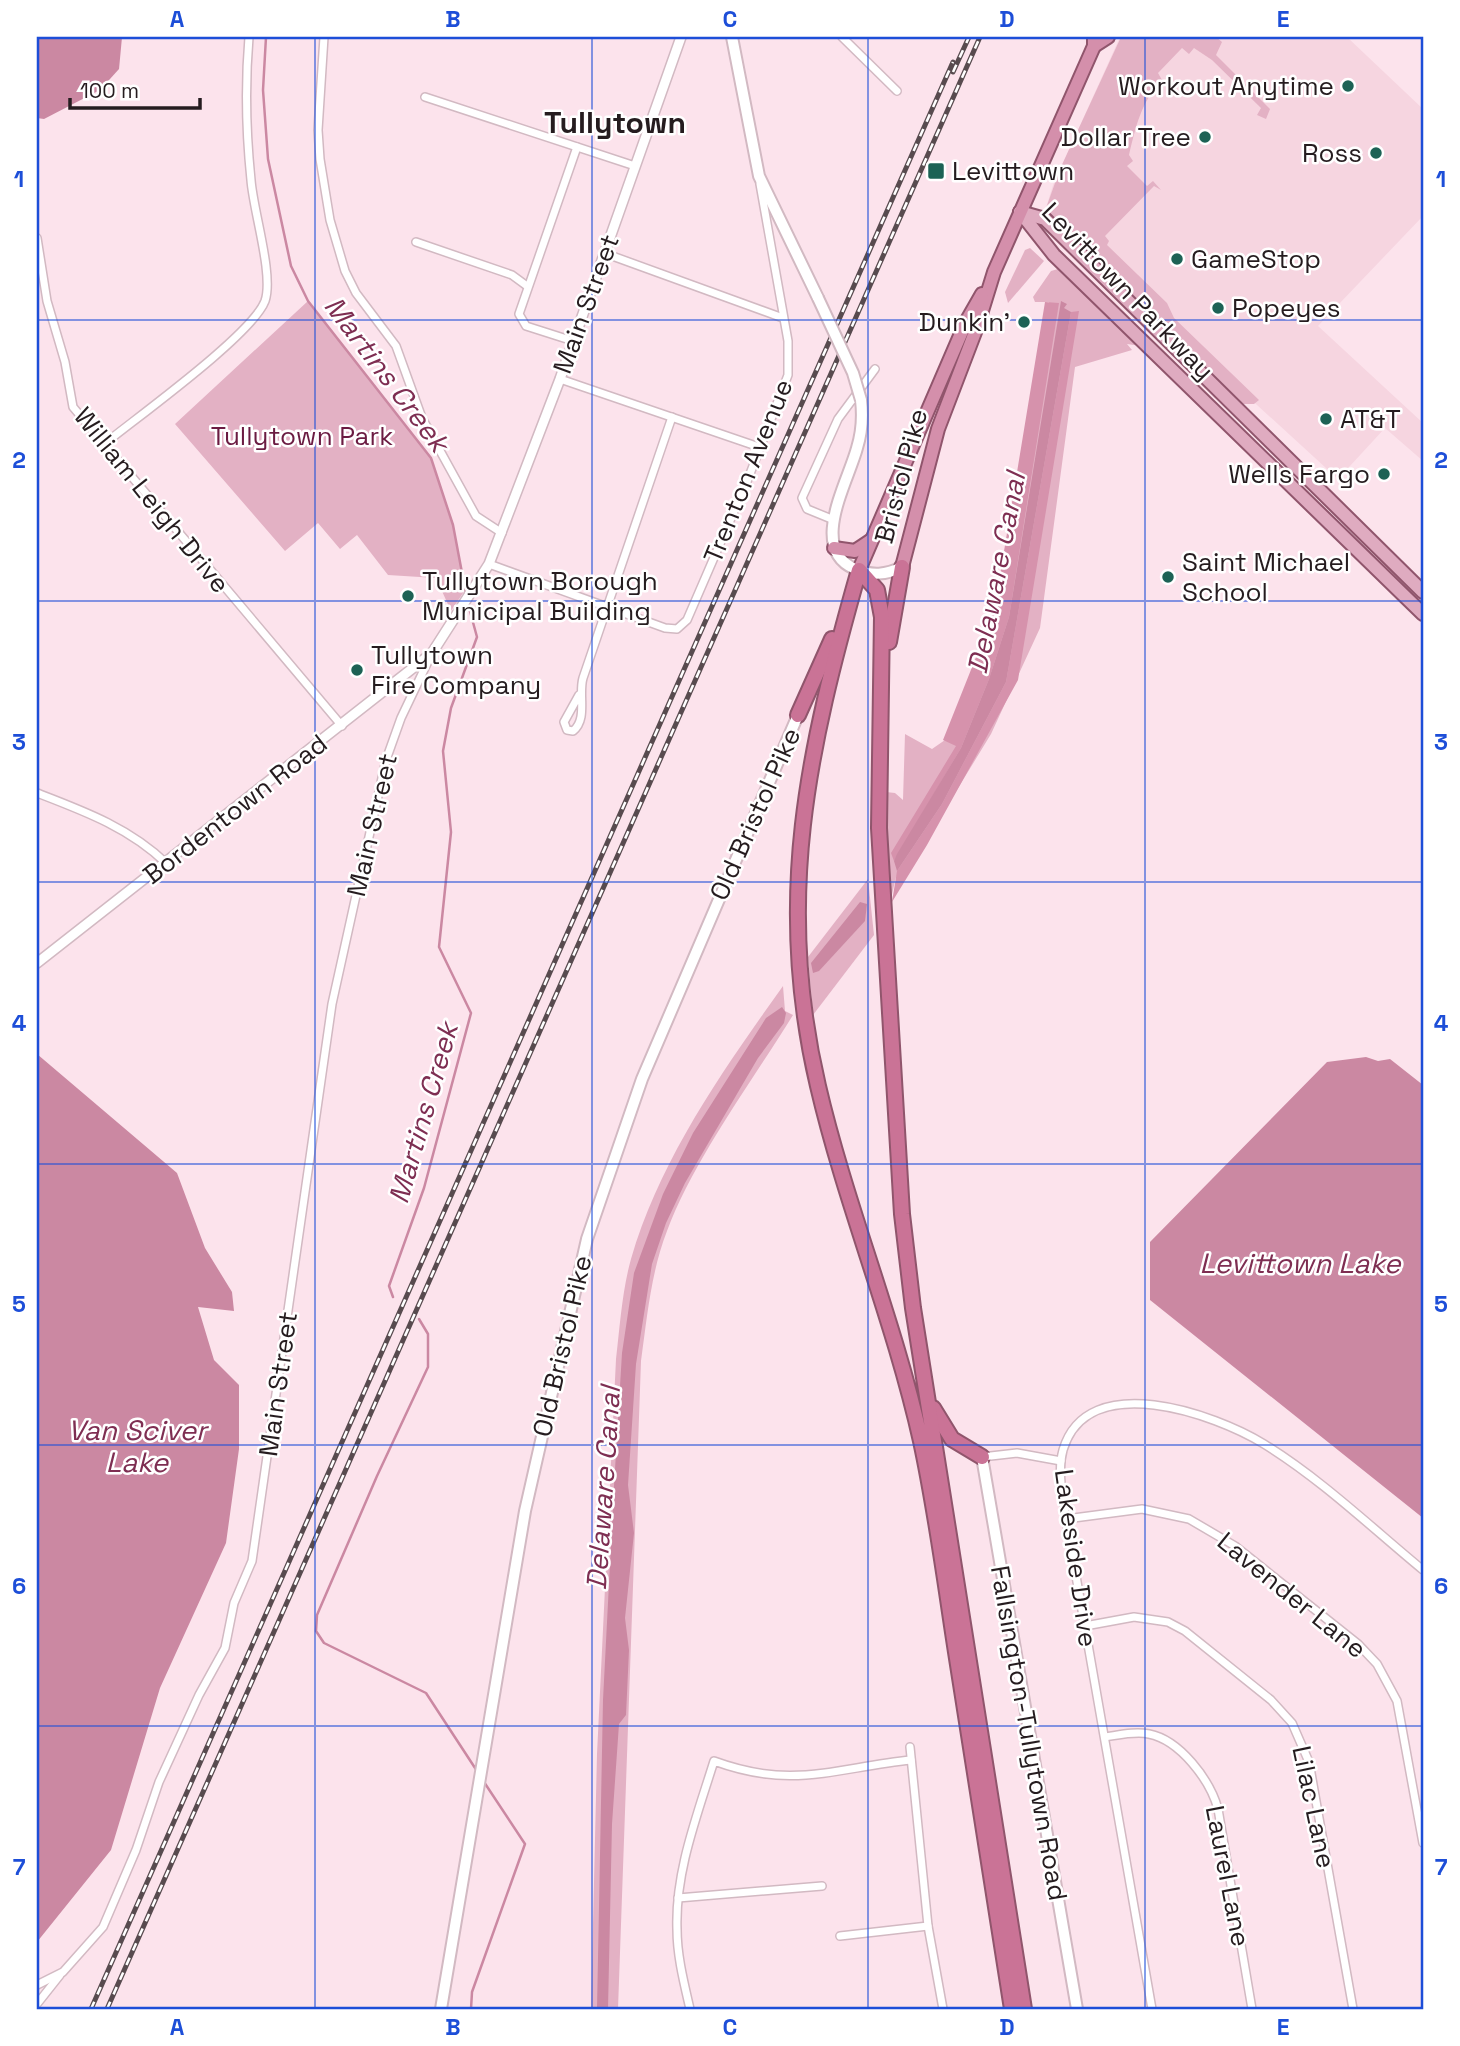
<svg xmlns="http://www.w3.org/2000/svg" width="1460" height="2046" font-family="'Space Grotesk',sans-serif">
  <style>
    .built { fill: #f6d5e0 }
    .green { fill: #e3b1c4 }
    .forest { fill: #d692ac }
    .water { fill: #cb88a2 }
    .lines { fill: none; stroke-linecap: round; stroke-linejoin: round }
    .stream { stroke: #cb88a2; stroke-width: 2.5 }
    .minor-casing { stroke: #d2b9c2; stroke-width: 10 }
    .tertiary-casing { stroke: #d2b9c2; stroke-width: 12 }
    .secondary-casing { stroke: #d2b9c2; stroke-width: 14 }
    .primary-casing { stroke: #90556c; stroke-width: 16 }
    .trunk-casing { stroke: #90556c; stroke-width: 16 }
    .motorway-casing { stroke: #90556c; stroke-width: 18 }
    .minor { stroke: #fff; stroke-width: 7 }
    .tertiary { stroke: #fff; stroke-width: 9 }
    .secondary { stroke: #fff; stroke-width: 10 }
    .primary { stroke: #dfabc0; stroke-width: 12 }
    .trunk { stroke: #d48fab; stroke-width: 12 }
    .motorway { stroke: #ca7396; stroke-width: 14 }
    .rail-casing { stroke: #584b4f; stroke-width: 5 }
    .rail { stroke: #fff; stroke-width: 2.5; stroke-dasharray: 8; stroke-linecap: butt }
    .secondary-bridge-casing { stroke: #d2b9c2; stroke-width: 14; stroke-linecap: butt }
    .secondary-bridge { stroke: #fff; stroke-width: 10 }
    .grid { fill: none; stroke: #1d4ed8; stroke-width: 2; stroke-opacity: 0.55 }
    .poi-dot { fill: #1d6255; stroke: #fff; stroke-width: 2.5 }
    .labels { text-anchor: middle; stroke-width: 5; stroke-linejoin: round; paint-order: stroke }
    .poi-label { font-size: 26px; fill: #251c1f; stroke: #fff; text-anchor: start }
    .street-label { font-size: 26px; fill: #251c1f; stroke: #fff }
    .park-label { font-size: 26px; fill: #6b1b42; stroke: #fff }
    .water-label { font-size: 28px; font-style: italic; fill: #7e2e52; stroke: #fff }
    .quarter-label { font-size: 30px; font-weight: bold; fill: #251c1f; stroke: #fff }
    .neatline { fill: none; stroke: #1d4ed8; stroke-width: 2.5 }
    .grid-label { font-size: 23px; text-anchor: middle; font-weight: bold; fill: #1d4ed8 }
  </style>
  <rect width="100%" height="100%" fill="#fce3ec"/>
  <path class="built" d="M1120 37H1347L1423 109V216L1318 326 1423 423V461L1385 428 1338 479 1045 211 1053 185Z"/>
  <g class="green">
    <path d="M1121 37H1216L1222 42 1216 55 1270 109 1266 119 1257 115 1261 108 1212 60 1194 48 1189 54 1182 48 1158 73 1162 80C1141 102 1136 126 1129 155L1133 161 1127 166 1147 186 1153 181 1161 190 1154 186 1105 236 1109 241 1107 245 1167 303 1174 318 1259 400 1254 404H1239L1045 211 1060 169Z"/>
    <path d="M1030 248 1044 261 1008 303 1005 292 1025 250Z"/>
    <path d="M1058 269 1064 270 1141 346 1127 344 1132 350 1075 367 1040 628 991 734 916 857 896 877 890 903 886 792 895 793 903 800 905 734 932 749 945 740 987 642 1005 568 1049 302H1035L1033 297 1051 271Z"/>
    <path d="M308 301 431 458 453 525 465 590 451 611 436 578 388 575 357 535 340 549 318 523 285 551 175 424Z"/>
    <path d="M868 879 874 935 813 1015 808 957Z"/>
    <path d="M783 986 785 1011 793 1015C753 1080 694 1159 667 1231 651 1272 647 1318 641 1361L618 2009H591L597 1754 616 1359C620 1326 622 1291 631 1259 660 1159 723 1070 783 986Z"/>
  </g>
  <g class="forest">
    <path d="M1045 302 1059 303 1009 617 989 679 961 748 894 861 891 853 956 746 943 740 994 612Z"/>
    <path d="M1079 311 1018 680 927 845 892 902 897 871 942 804 1006 682 1071 312Z"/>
  </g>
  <g class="water">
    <path d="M37 37H122L119 69 100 90 44 119 37 118Z"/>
    <path d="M1061 301 1067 304 1064 308 1071 312 1006 682 942 804 897 871 894 861 897 854 961 748 989 679 1009 617Z"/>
    <path d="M860 902 867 904 865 921 819 971 813 973 811 963Z"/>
    <path d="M782 1007 786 1013 784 1023 758 1058 685 1183 666 1223 652 1264 636 1364 628 1485 634 1533 625 1618 629 1650 626 1715 619 1724 612 1824 608 2009H597L603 1700 614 1486 622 1353 634 1273 663 1194 693 1133 766 1018Z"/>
    <path d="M37 1054 177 1173 205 1248 232 1292 234 1311 198 1307 214 1360 239 1385V1449L226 1543 160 1688 111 1850 37 1942Z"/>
    <path d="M1366 1057 1378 1061 1390 1059 1423 1085V1518L1150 1300V1242L1327 1062Z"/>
  </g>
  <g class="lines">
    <g class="stream">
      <path d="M266 37 263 90 268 159 291 266 308 301 431 458 453 525 466 594"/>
      <path d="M393 1297 389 1286 424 1188 471 1013 439 947 451 832 443 751 451 708 477 637 468 604"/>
      <path d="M419 1319 428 1334V1367L377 1476 317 1615 316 1631 324 1643 426 1693 477 1771"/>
      <path d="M471 2009 472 1992 525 1844 484 1782"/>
    </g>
    <g class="minor-casing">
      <g id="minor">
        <path d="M324 37 318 130 320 159 330 220 345 271 356 293 396 346 422 418 476 516 502 533"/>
        <path d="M842 37 897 91"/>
        <path d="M425 97 635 166"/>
        <path d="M37 238 47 301 65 362 73 407 342 726"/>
        <path d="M416 242 512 275 527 286"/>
        <path d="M604 253 783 318"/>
        <path d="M573 341 526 326 519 314 577 147"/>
        <path d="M560 379 759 447"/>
        <path d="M103 445C136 418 252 335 265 301 274 275 253 210 251 180 246 132 245 84 249 37"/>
        <path d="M834 520 807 509 802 498 838 419 875 369"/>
        <path d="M489 564 665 628 677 629 687 620 748 479 788 375V341L760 184"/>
        <path d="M579 695 564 722 567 730 573 731C588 719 578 695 583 678L672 417"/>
        <path d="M37 793C84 811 130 828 167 864"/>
        <path d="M982 1457 1017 1453 1061 1461"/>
        <path d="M1066 1519 1142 1509 1189 1519 1235 1546 1358 1644 1377 1664 1397 1701 1423 1843"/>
        <path d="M1085 1626 1134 1617 1168 1622 1185 1631 1271 1700 1292 1723 1309 1762 1353 2009"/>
        <path d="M1105 1737C1119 1735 1135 1731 1149 1734 1180 1740 1210 1780 1218 1809L1252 2009"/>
        <path d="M910 1747 928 1926 943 2009"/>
        <path d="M678 1898 822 1886"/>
        <path d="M840 1936 928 1926"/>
        <path d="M37 1985 63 1972 103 1927 136 1850 159 1782 199 1695 225 1648 234 1603 252 1561 332 1004 386 760 401 718 431 655"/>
        <path d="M37 2004 60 1975"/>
        <path d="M690 2009C684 1983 677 1956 677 1929 675 1872 697 1816 714 1761 793 1790 834 1768 911 1760"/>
        <path d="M1152 2009 1066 1519C1063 1497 1057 1472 1063 1450 1087 1368 1215 1414 1264 1444 1321 1479 1372 1528 1423 1570"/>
      </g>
    </g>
    <g class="tertiary-casing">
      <path id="tertiary" d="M37 963 432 653 489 564 560 379 681 37"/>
    </g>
    <g class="secondary-casing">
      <g id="secondary">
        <path d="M732 37 759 176 818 298"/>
        <path d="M861 400C863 417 862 432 857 448 848 482 808 549 855 569 872 576 886 575 902 567"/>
        <path d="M982 1457 1077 2009"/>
        <path d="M441 2009 525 1511 587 1239 642 1079 798 715"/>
      </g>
    </g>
    <g class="primary-casing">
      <g id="primary">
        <path d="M1020 212 1054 255 1423 614"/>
        <path d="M1020 212 1045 219 1423 592"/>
      </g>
    </g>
    <g class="trunk-casing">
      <g id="trunk">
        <path d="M1094 46 1108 37"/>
        <path d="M834 548 855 551 870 541"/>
        <path d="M902 567 938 429 977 327 994 272 1094 46V37"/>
        <path d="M859 570 966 322 982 294"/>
      </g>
    </g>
    <g class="motorway-casing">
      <g id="motorway">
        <path d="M889 642 902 567"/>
        <path d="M798 715 832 639"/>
        <path d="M933 1408 952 1439 982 1457"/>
        <path d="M1012 2009C993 1890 975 1771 956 1652 945 1581 936 1510 921 1441 894 1320 846 1206 818 1086 774 900 808 749 859 570L877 590 882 617 879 828 902 1214 913 1308 1024 2009"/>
      </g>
    </g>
    <use href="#minor" class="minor"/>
    <use href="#tertiary" class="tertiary"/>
    <use href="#secondary" class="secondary"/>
    <use href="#primary" class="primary"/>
    <use href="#trunk" class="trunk"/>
    <use href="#motorway" class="motorway"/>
    <g class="rail-casing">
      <g id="rail">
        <path d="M953 72 969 37"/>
        <path d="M91 2009 953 62"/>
        <path d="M107 2009 980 37"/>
      </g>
    </g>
    <use href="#rail" class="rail"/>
    <g class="secondary-bridge-casing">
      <path id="secondary-bridge" d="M818 298 853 373 861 400"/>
    </g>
    <use href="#secondary-bridge" class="secondary-bridge"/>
  </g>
  <path class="grid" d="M315 37V2009M592 37V2009M868 37V2009M1145 37V2009M37 320H1423M37 601H1423M37 882H1423M37 1164H1423M37 1445H1423M37 1726H1423"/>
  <g class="poi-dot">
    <circle cx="1348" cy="86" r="7"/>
    <circle cx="1205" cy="137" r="7"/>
    <circle cx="1376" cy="153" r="7"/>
    <rect x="927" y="162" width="18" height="18" rx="3.5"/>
    <circle cx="1177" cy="259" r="7"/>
    <circle cx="1218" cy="308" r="7"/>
    <circle cx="1024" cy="322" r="7"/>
    <circle cx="1326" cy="419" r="7"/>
    <circle cx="1384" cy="474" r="7"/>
    <circle cx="1168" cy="577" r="7"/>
    <circle cx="408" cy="596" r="7"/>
    <circle cx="357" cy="670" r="7"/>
  </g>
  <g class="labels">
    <g class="poi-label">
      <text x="1334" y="95" text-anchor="end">Workout Anytime</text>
      <text x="1191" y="146" text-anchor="end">Dollar Tree</text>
      <text x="1362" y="162" text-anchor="end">Ross</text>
      <text x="952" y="180">Levittown</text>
      <text x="1191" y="268">GameStop</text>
      <text x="1232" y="317">Popeyes</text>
      <text x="1010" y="331" text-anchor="end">Dunkin'</text>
      <text x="1340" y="428">AT&amp;T</text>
      <text x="1370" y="483" text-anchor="end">Wells Fargo</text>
      <text x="1182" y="571">Saint Michael<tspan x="1182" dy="30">School</tspan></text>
      <text x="422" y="590">Tullytown Borough<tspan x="422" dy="30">Municipal Building</tspan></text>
      <text x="371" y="664">Tullytown<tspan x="371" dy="30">Fire Company</tspan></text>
    </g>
    <g class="street-label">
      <text transform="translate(1128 291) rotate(46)" y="9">Levittown Parkway</text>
      <text transform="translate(586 304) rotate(-70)" y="9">Main Street</text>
      <text transform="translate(748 471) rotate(-68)" y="9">Trenton Avenue</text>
      <text transform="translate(901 476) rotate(-75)" y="9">Bristol Pike</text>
      <text transform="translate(152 500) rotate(51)" y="9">William Leigh Drive</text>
      <text transform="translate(235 809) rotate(-38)" y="9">Bordentown Road</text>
      <text transform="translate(755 814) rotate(-66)" y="9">Old Bristol Pike</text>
      <text transform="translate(372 825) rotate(-77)" y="9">Main Street</text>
      <text transform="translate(562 1346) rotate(-77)" y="9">Old Bristol Pike</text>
      <text transform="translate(278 1384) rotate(-82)" y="9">Main Street</text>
      <text transform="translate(1076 1558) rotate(82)" y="9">Lakeside Drive</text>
      <text transform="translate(1292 1595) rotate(39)" y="9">Lavender Lane</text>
      <text transform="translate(1029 1733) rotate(80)" y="9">Fallsington-Tullytown Road</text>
      <text transform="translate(1314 1807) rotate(78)" y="9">Lilac Lane</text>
      <text transform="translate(1228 1876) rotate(79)" y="9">Laurel Lane</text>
    </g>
    <g class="park-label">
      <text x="302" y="445">Tullytown Park</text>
    </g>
    <g class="water-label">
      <text transform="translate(387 374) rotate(53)" y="10">Martins Creek</text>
      <text transform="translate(996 573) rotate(-79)" y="10">Delaware Canal</text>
      <text transform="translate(423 1113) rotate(-74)" y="10">Martins Creek</text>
      <text x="1300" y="1273">Levittown Lake</text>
      <text x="137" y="1440">Van Sciver<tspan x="137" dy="32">Lake</tspan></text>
      <text transform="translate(603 1488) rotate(-86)" y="10">Delaware Canal</text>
    </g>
    <g class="quarter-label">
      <text x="615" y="133">Tullytown</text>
    </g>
  </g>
  <rect width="1460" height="2046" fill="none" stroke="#ffffff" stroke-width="77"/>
  <path d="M70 98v10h130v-10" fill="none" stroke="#251c1f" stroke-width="3.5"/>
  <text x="80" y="98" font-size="21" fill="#251c1f" stroke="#ffffff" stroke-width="5" paint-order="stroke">100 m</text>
  <rect x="38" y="38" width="1384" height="1970" class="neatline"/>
  <g class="grid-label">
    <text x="177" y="27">A</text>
    <text x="453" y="27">B</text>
    <text x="730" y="27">C</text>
    <text x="1007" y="27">D</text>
    <text x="1283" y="27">E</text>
    <text x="19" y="187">1</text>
    <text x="1441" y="187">1</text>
    <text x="19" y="468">2</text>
    <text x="1441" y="468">2</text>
    <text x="19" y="750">3</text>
    <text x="1441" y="750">3</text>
    <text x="19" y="1031">4</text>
    <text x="1441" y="1031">4</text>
    <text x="19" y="1312">5</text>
    <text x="1441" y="1312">5</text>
    <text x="19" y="1594">6</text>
    <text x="1441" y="1594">6</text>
    <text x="19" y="1875">7</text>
    <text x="1441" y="1875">7</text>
    <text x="177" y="2035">A</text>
    <text x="453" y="2035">B</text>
    <text x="730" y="2035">C</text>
    <text x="1007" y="2035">D</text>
    <text x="1283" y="2035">E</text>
  </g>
</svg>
